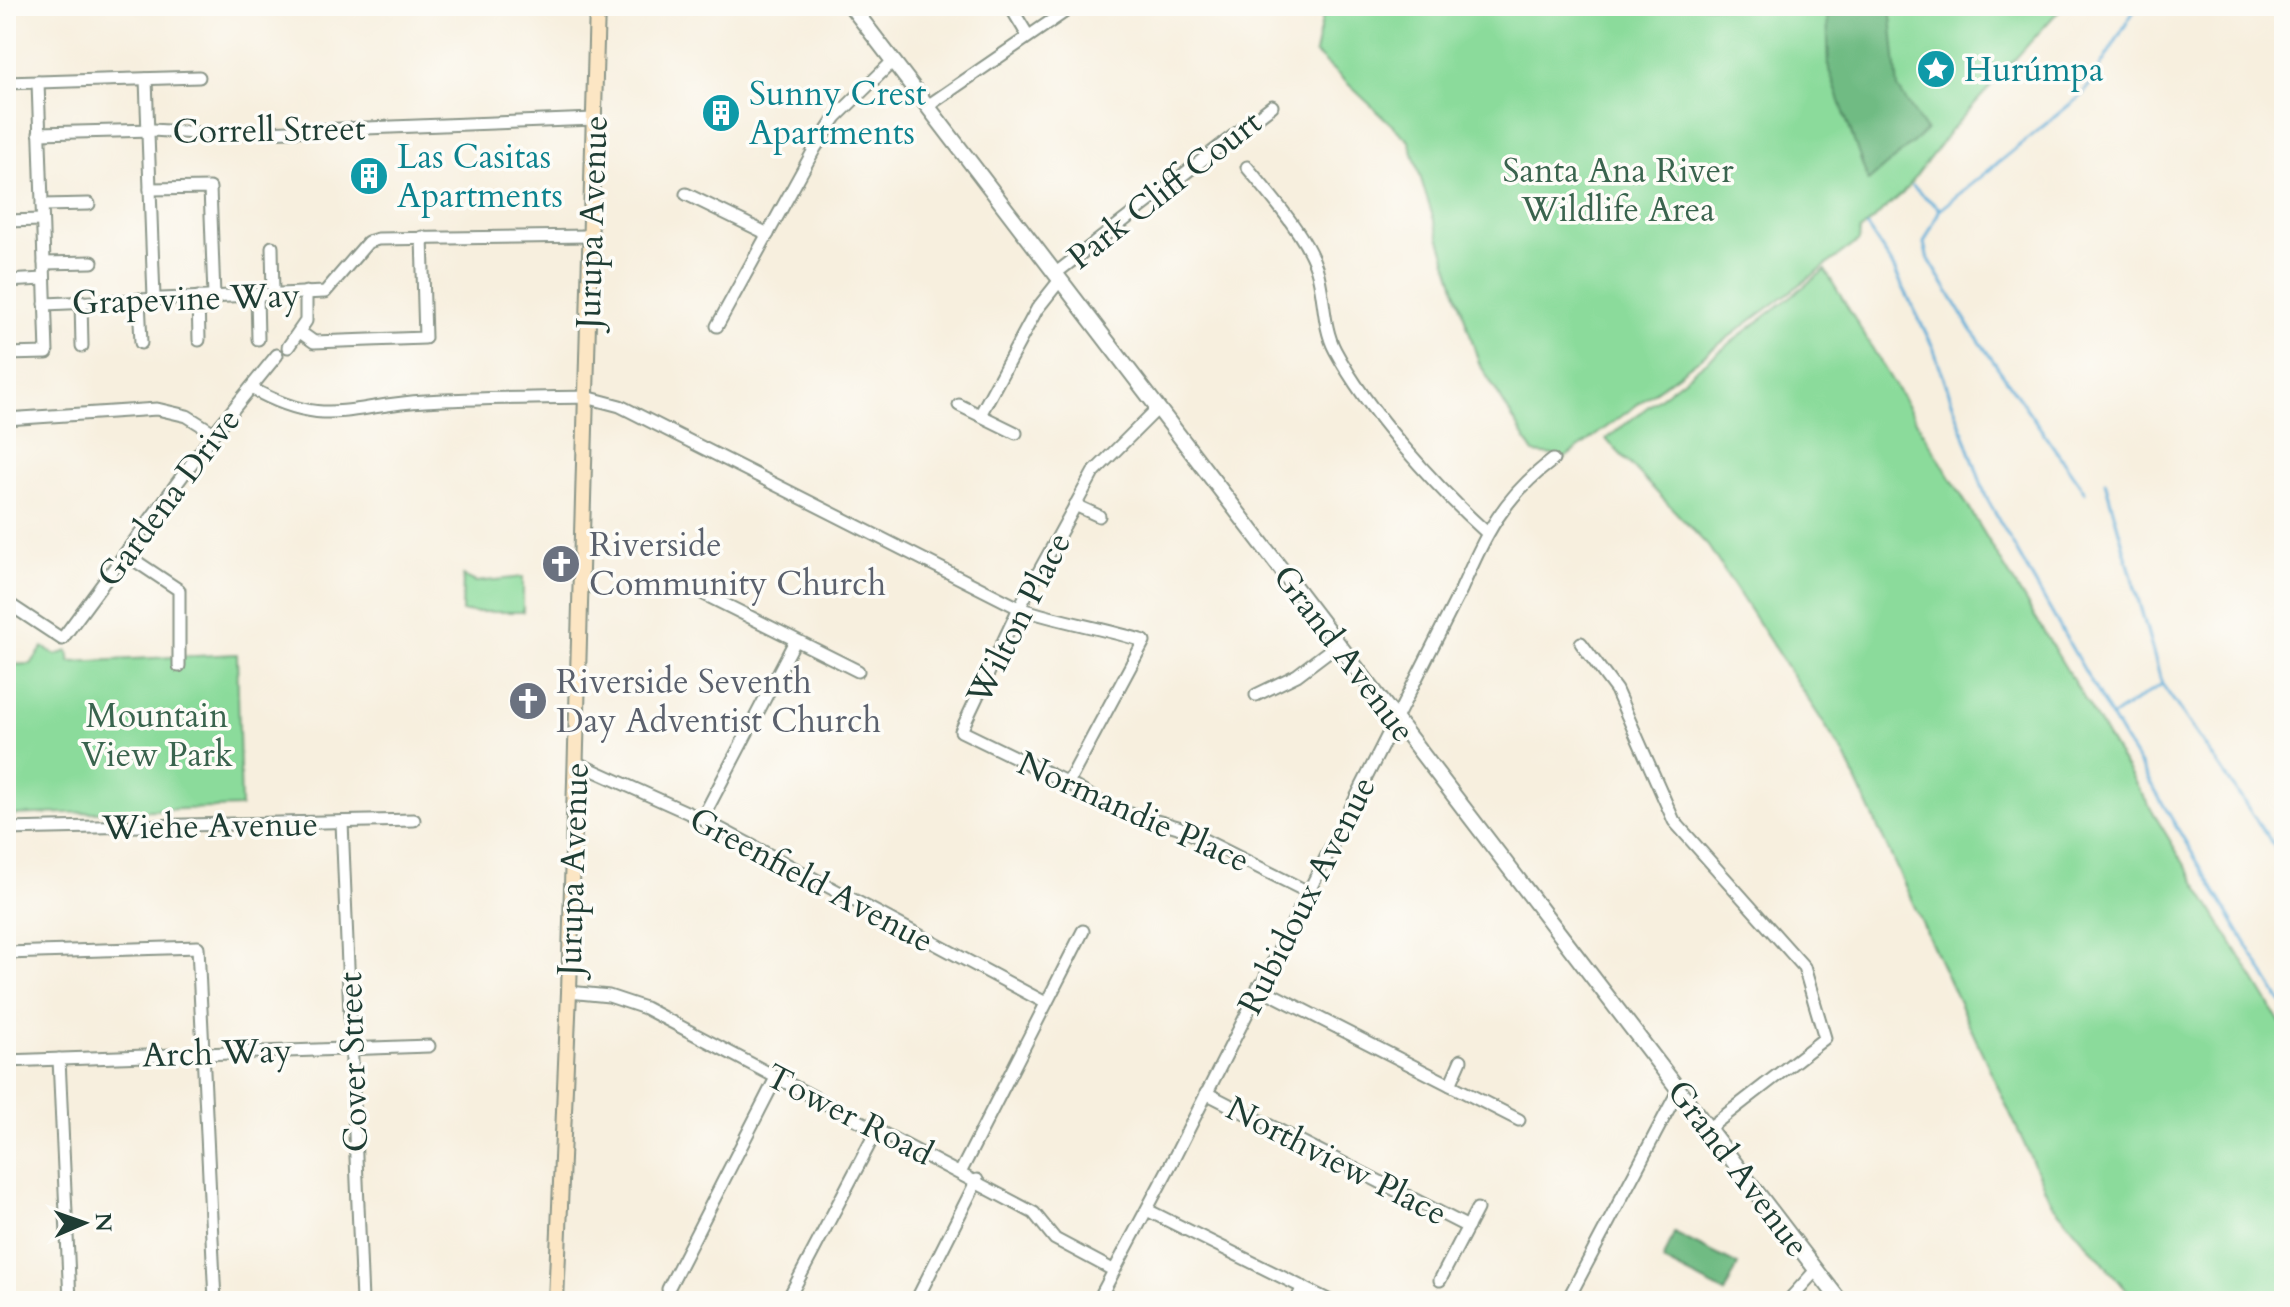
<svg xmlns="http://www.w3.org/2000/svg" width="2290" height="1307" font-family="Cardo,serif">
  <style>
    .green { fill: #8bdb9b; stroke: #558c68; stroke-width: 2 }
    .forest { fill: #70bb83; stroke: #487c5c; stroke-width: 2 }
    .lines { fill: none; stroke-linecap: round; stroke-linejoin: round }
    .stream { stroke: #5eacd7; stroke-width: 3 }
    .minor-casing { stroke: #8b9689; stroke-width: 15 }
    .tertiary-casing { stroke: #8b9689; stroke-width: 18 }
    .secondary-casing { stroke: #8b9689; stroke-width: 18 }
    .minor { stroke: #fff; stroke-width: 11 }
    .tertiary { stroke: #fff; stroke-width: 14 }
    .secondary { stroke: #fce6c4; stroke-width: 14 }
    .labels { text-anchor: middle; stroke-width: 7; stroke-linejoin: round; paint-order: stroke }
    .culture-label { font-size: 34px; fill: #0d838f; stroke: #fdfcf7; text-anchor: start }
    .street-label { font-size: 34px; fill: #1f3d34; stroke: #fdfcf7 }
    .park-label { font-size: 34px; fill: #3a644e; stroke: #fdfcf7 }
    .worship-label { font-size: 34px; fill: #5b616d; stroke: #fdfcf7; text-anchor: start }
  </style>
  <rect width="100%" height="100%" fill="#fdfcf7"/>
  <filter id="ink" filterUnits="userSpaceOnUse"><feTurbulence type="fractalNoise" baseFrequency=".0125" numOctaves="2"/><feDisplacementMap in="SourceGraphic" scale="16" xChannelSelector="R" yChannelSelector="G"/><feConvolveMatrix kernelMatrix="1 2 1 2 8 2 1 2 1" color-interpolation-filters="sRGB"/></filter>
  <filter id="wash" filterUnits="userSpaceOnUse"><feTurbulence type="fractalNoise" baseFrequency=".006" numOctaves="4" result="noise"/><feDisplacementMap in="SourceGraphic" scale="32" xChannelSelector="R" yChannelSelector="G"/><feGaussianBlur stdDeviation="1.8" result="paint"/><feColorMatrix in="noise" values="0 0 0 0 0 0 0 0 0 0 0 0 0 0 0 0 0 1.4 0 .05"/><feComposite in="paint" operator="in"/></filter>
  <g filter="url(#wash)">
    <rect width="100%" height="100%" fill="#f7efde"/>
    <g class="green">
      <path d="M1325 6H2063L1951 130 1903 193 1860 231 1859 241 1558 463 1553 455 1534 453 1479 363 1409 141 1315 53Z"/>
      <path d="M1825 270 2284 1029V1301H2136L2051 1202 1845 756 1708 546 1606 439Z"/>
      <path d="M463 576 476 582 523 577V612H462Z"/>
      <path d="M43 647 56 655 68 651 70 662 237 654 241 807 9 815 6 665 31 664Z"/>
    </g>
    <g class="forest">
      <path d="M1827 6H1890L1898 88 1926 131 1868 181 1829 70Z"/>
      <path d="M1674 1233 1738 1265 1725 1293 1663 1261Z"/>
    </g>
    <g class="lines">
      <g class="stream">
        <path d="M2086 90 2137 6"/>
        <path d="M1912 186 1940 209 1924 243 1927 256 1971 329 2085 492"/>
        <path d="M1941 209 2084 93"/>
        <path d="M1867 227 1890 261 1933 347 1986 497 2111 717 2284 1007"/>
        <path d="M2105 481 2162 684"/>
        <path d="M2111 717 2162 684 2282 857"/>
      </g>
    </g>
  </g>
  <g filter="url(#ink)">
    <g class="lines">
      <g class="minor-casing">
        <g id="minor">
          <path d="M1010 6 1027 34"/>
          <path d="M146 79 154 298"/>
          <path d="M6 83 199 77"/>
          <path d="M929 105 1073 6"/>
          <path d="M39 133 153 130 211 134 594 119"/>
          <path d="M1247 167C1269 194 1305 234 1316 267 1325 293 1322 326 1335 350 1368 412 1435 486 1487 533"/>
          <path d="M150 189 210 188 214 296"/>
          <path d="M686 194 768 234"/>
          <path d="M42 205 89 204"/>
          <path d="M6 221 42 220"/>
          <path d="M272 247 273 294"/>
          <path d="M44 263 92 262"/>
          <path d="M1056 273 1272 106"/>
          <path d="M6 281 44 279"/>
          <path d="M257 294 258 339"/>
          <path d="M198 297 199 340"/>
          <path d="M139 299 141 343"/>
          <path d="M81 301 82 346"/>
          <path d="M45 304 325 292 368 242 378 239 590 236"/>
          <path d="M717 326 815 148 836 117 893 61"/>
          <path d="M300 332 314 342 425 338 422 237"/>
          <path d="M288 347 306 321V292"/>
          <path d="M6 354 47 353 38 82"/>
          <path d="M251 388C325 430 350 405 425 401 479 398 533 398 586 397L620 406 1019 608C1060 622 1103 628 1144 641L1068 783"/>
          <path d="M959 405 1016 433"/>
          <path d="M1158 408 1093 473 1019 608 961 731 1068 783 1113 809 1178 827 1306 891"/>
          <path d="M980 415 1037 309 1060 280"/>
          <path d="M6 419 157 409 187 416 214 433"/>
          <path d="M1075 505 1099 516"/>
          <path d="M125 554 179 590V666"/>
          <path d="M700 592 858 671"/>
          <path d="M6 602 62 639 214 433 277 355"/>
          <path d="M1581 643 1616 690 1674 821 1804 967 1825 1038 1709 1128"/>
          <path d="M1256 695 1297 675 1338 644"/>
          <path d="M575 762 702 819 1046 1003"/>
          <path d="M702 819 795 641"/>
          <path d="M342 822 362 1301"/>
          <path d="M6 829 414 820"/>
          <path d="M6 953 198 947 215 1301"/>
          <path d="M1258 987 1519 1120"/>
          <path d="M569 992 609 996 645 1008 1034 1213 1055 1239 1113 1270"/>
          <path d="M59 1059 70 1301"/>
          <path d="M6 1061 429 1046"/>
          <path d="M1450 1085 1461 1060"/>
          <path d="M1206 1093 1468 1227"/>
          <path d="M961 1171 1083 931"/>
          <path d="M1147 1210 1330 1301"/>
          <path d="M1440 1280 1477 1209"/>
          <path d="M668 1289 777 1076"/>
          <path d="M787 1301 878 1128"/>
          <path d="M916 1301 977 1180"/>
          <path d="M1098 1301 1173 1160 1461 590C1486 534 1502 498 1553 460"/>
          <path d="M1296 1301 1303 1287"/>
          <path d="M1567 1301 1679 1089"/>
          <path d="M1788 1301 1816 1270"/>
        </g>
      </g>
      <g class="tertiary-casing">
        <path id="tertiary" d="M851 6 1840 1301"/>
      </g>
      <g class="secondary-casing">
        <path id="secondary" d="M556 1301 569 992 597 6"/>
      </g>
      <use href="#minor" class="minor"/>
      <use href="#tertiary" class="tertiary"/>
      <use href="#secondary" class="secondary"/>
    </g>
  </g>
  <defs>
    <g id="sight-disc" transform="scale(2)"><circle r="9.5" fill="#0f9aa8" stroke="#fdfcf7"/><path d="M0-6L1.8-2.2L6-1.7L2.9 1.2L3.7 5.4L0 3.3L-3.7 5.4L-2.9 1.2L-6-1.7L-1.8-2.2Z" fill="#fff"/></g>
    <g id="building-disc" transform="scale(2)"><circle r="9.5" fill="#0f9aa8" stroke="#fdfcf7"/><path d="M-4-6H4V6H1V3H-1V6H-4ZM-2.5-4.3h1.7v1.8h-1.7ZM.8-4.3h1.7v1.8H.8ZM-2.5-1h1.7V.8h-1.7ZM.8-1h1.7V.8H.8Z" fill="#fff"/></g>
    <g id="church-disc" transform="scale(2)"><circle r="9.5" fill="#6b7280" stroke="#fdfcf7"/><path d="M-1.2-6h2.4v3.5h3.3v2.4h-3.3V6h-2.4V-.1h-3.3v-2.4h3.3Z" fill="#fff"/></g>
  </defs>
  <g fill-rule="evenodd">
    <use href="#sight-disc" x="1936" y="69"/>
    <use href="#building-disc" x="721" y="113"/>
    <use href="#building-disc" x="369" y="176"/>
    <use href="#church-disc" x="561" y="564"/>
    <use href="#church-disc" x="528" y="701"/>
  </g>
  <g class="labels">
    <g class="culture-label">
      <text x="1964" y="81">Hurúmpa</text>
      <text x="749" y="105">Sunny Crest<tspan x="749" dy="39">Apartments</tspan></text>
      <text x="397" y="168">Las Casitas<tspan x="397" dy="39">Apartments</tspan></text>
    </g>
    <g class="street-label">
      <text transform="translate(269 129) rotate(-1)" y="12">Correll Street</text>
      <text transform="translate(1164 189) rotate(-38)" y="12">Park Cliff Court</text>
      <text transform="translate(591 222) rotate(-88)" y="12">Jurupa Avenue</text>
      <text transform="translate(186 298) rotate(-2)" y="12">Grapevine Way</text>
      <text transform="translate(168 497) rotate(-53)" y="12">Gardena Drive</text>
      <text transform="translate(1018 618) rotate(-63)" y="12">Wilton Place</text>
      <text transform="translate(1345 653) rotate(53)" y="12">Grand Avenue</text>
      <text transform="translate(1134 811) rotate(24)" y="12">Normandie Place</text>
      <text transform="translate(210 825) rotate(-1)" y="12">Wiehe Avenue</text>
      <text transform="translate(572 869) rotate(-88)" y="12">Jurupa Avenue</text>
      <text transform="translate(812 879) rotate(28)" y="12">Greenfield Avenue</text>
      <text transform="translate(1306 895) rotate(-63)" y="12">Rubidoux Avenue</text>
      <text transform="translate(217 1052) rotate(-2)" y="12">Arch Way</text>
      <text transform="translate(352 1062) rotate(-92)" y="12">Cover Street</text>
      <text transform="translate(850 1114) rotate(27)" y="12">Tower Road</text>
      <text transform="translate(1337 1160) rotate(27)" y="12">Northview Place</text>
      <text transform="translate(1739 1168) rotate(53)" y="12">Grand Avenue</text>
    </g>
    <g class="park-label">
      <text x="1618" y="182">Santa Ana River<tspan x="1618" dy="39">Wildlife Area</tspan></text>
      <text x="157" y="727">Mountain<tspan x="157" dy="39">View Park</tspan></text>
    </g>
    <g class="worship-label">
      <text x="589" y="556">Riverside<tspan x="589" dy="39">Community Church</tspan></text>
      <text x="556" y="693">Riverside Seventh<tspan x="556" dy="39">Day Adventist Church</tspan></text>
    </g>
  </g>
  <rect width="2290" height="1307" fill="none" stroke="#fdfcf7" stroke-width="32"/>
  <g transform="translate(84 1223) rotate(88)" stroke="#fdfcf7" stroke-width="6" paint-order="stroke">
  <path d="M0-6L14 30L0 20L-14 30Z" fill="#1f3d34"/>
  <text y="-12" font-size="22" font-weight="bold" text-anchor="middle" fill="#1f3d34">N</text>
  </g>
</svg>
